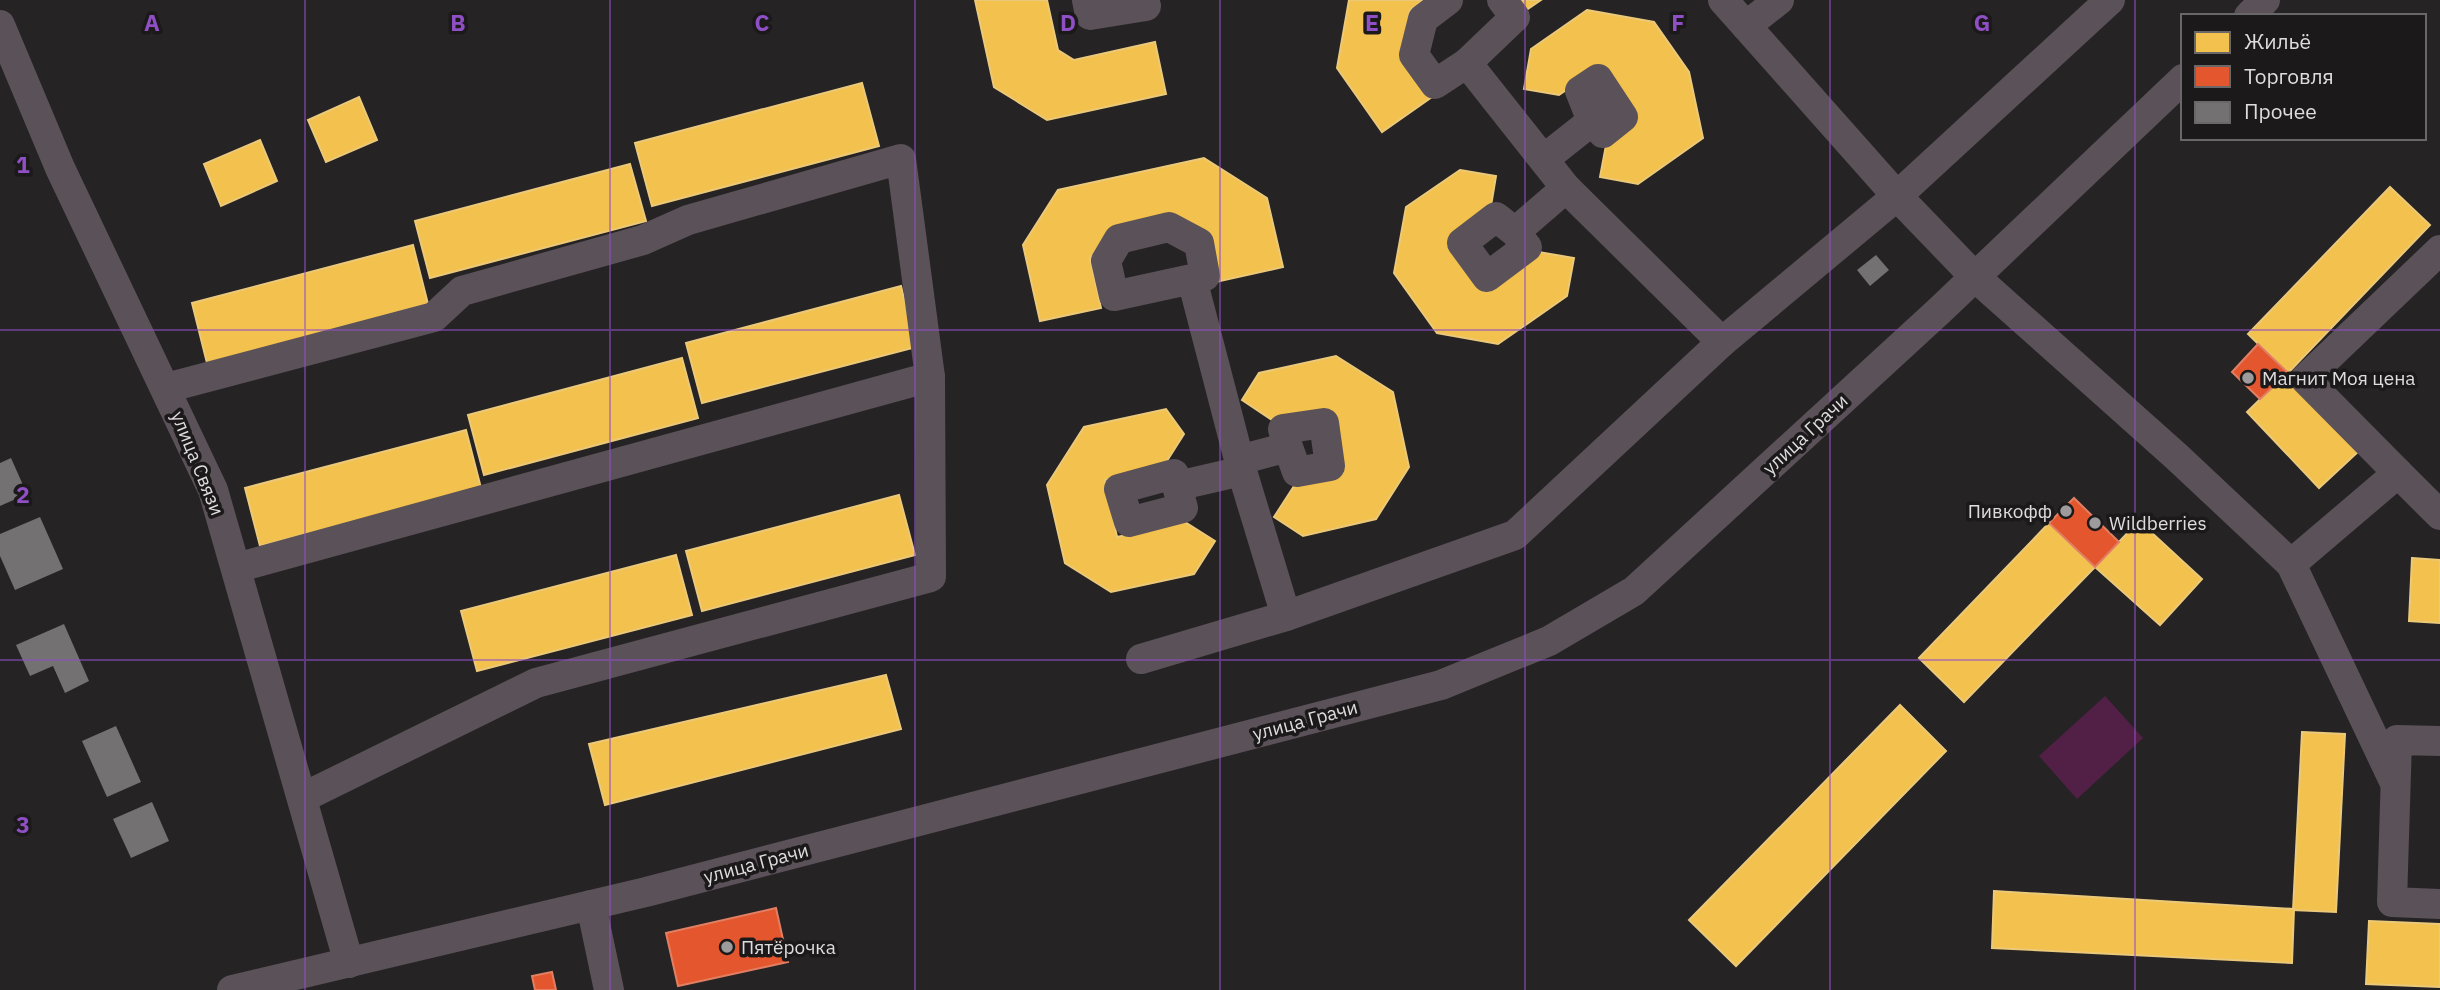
<svg xmlns="http://www.w3.org/2000/svg" width="2440" height="990" font-family="'IBM Plex Sans',sans-serif">
  <style>
    .green { fill: #522047 }
    .homes { fill: #f2c14e; stroke: #ecc979; stroke-width: 2 }
    .shops { fill: #e4572e; stroke: #e27f63; stroke-width: 2 }
    .building { fill: #737172 }
    .lines { fill: none; stroke-linecap: round; stroke-linejoin: round }
    .minor { stroke: #5b5158; stroke-width: 30 }
    .grid { fill: none; stroke: #8f4fc5; stroke-width: 2; stroke-opacity: 0.55 }
    .poi-dot { fill: #9e9b9d; stroke: #1c191b; stroke-width: 2.5 }
    .labels { text-anchor: middle; stroke-width: 7; stroke-linejoin: round; paint-order: stroke }
    .poi-label { font-size: 19px; fill: #dfdcde; stroke: #1c191b; text-anchor: start }
    .street-label { font-size: 19px; fill: #dfdcde; stroke: #1c191b }
    .grid-label { font-size: 23px; text-anchor: middle; font-weight: bold; fill: #8f4fc5; stroke: #1c191b; stroke-width: 7; stroke-linejoin: round; paint-order: stroke }
  </style>
  <rect width="100%" height="100%" fill="#252324"/>
  <path class="green" d="M2105 696 2143 738 2077 799 2039 756Z"/>
  <g class="homes">
    <path d="M975 0H1047L1058 50 1074 60 1155 42 1166 94 1047 120 994 87Z"/>
    <path d="M1349 0H1424L1410 10 1402 54 1432 97 1382 132 1337 68Z"/>
    <path d="M1513 0H1541L1522 13Z"/>
    <path d="M1587 10 1654 22 1689 72 1703 138 1638 184 1600 177 1607 140 1601 66 1559 95 1524 89 1531 49Z"/>
    <path d="M862 83 879 146 652 206 635 143Z"/>
    <path d="M359 97 377 140 326 162 308 120Z"/>
    <path d="M260 140 277 181 221 206 204 164Z"/>
    <path d="M1204 158 1267 198 1283 267 1216 282 1171 217 1108 231 1090 259 1101 308 1040 321 1023 245 1058 190Z"/>
    <path d="M630 164 646 221 430 278 415 221Z"/>
    <path d="M1460 170 1496 176 1490 212 1451 239 1484 285 1533 251 1574 258 1567 296 1498 344 1437 333 1394 273 1406 207Z"/>
    <path d="M2390 187 2430 225 2288 373 2248 334Z"/>
    <path d="M413 245 428 304 207 363 192 303Z"/>
    <path d="M901 286 916 347 702 403 686 343Z"/>
    <path d="M1336 356 1393 392 1409 467 1376 519 1303 536 1274 517 1298 480 1342 470 1330 412 1278 424 1242 400 1259 373Z"/>
    <path d="M682 358 698 418 484 475 468 415Z"/>
    <path d="M2287 373 2360 450 2319 488 2247 412Z"/>
    <path d="M1166 409 1184 434 1163 467 1105 480 1117 537 1185 522 1215 541 1194 574 1111 592 1065 563 1047 485 1084 427Z"/>
    <path d="M466 430 481 488 260 546 245 488Z"/>
    <path d="M899 495 915 555 702 611 686 551Z"/>
    <path d="M2139 521 2202 579 2160 625 2095 567Z"/>
    <path d="M2049 523 2095 567 1964 702 1919 658Z"/>
    <path d="M676 555 692 615 477 671 461 611Z"/>
    <path d="M2412 558 2440 560V623L2409 621Z"/>
    <path d="M886 675 901 729 605 805 589 744Z"/>
    <path d="M1900 705 1946 751 1736 966 1689 920Z"/>
    <path d="M2302 732 2345 734 2336 912 2293 910Z"/>
    <path d="M1994 891 2294 909 2292 963 1992 948Z"/>
    <path d="M2369 921 2440 924V987L2366 984Z"/>
  </g>
  <g class="shops">
    <path d="M2258 344 2288 373 2260 399 2232 372Z"/>
    <path d="M2074 498 2119 542 2095 567 2049 523Z"/>
    <path d="M776 908 788 962 678 986 666 933Z"/>
    <path d="M552 972 556 990H535L532 976Z"/>
  </g>
  <g class="building">
    <path d="M1876 255 1889 270 1870 286 1857 270Z"/>
    <path d="M11 458 27 494 0 506V463Z"/>
    <path d="M40 517 63 569 15 590 0 556V534Z"/>
    <path d="M64 624 89 681 65 693 53 666 30 676 16 645Z"/>
    <path d="M116 726 141 782 107 797 82 741Z"/>
    <path d="M152 802 169 841 131 858 113 819Z"/>
  </g>
  <g class="lines">
    <g class="minor">
      <path d="M1087 0 1090 15 1146 6"/>
      <path d="M1448 0 1423 19 1414 55 1435 84 1467 63 1566 188 1722 342"/>
      <path d="M1723 0 1897 196 2110 0"/>
      <path d="M2249 16 2265 0"/>
      <path d="M0 25 60 168 213 490 349 963"/>
      <path d="M1746 26 1779 0"/>
      <path d="M1467 63 1515 17 1502 0"/>
      <path d="M1544 159 1592 121 1603 133 1623 117 1598 79 1580 91 1592 121"/>
      <path d="M1515 232 1496 217 1462 243 1487 277 1527 247 1515 232 1566 188"/>
      <path d="M1192 279 1114 296 1106 261 1119 239 1169 227 1199 243 1205 276 1192 279 1242 471 1286 616"/>
      <path d="M166 388 434 317 462 291 643 240 688 220 901 159 930 377 931 577 536 683 302 798"/>
      <path d="M1239 460 1288 447 1297 472 1330 466 1324 423 1283 429 1288 447"/>
      <path d="M2398 473 2440 515"/>
      <path d="M1177 486 1174 474 1119 489 1129 522 1183 508 1177 486 1242 471"/>
      <path d="M2291 564 2393 779"/>
      <path d="M236 568 930 377"/>
      <path d="M1141 659 1286 616 1515 535 1722 342 1897 196 1974 276 2177 457 2291 564 2398 473 2305 379 2440 250"/>
      <path d="M2440 741 2397 740 2392 902 2440 904"/>
      <path d="M591 905 609 990"/>
      <path d="M232 990 646 892 1441 685 1549 641 1634 591 1939 311 2183 79"/>
    </g>
  </g>
  <path class="grid" d="M305 0V990M610 0V990M915 0V990M1220 0V990M1525 0V990M1830 0V990M2135 0V990M0 330H2440M0 660H2440"/>
  <g class="poi-dot">
    <circle cx="2248" cy="378" r="7"/>
    <circle cx="2066" cy="511" r="7"/>
    <circle cx="2095" cy="523" r="7"/>
    <circle cx="727" cy="947" r="7"/>
  </g>
  <g class="labels">
    <g class="poi-label">
      <text x="2262" y="385">Магнит Моя цена</text>
      <text x="2052" y="518" text-anchor="end">Пивкофф</text>
      <text x="2109" y="530">Wildberries</text>
      <text x="741" y="954">Пятёрочка</text>
    </g>
    <g class="street-label">
      <text transform="translate(1805 434) rotate(-43)" y="7">улица Грачи</text>
      <text transform="translate(198 463) rotate(68)" y="7">улица Связи</text>
      <text transform="translate(1305 720) rotate(-15)" y="7">улица Грачи</text>
      <text transform="translate(756 863) rotate(-15)" y="7">улица Грачи</text>
    </g>
  </g>
  <g class="grid-label">
    <text x="152" y="31">A</text>
    <text x="458" y="31">B</text>
    <text x="762" y="31">C</text>
    <text x="1068" y="31">D</text>
    <text x="1372" y="31">E</text>
    <text x="1678" y="31">F</text>
    <text x="1982" y="31">G</text>
    <text x="23" y="173">1</text>
    <text x="23" y="503">2</text>
    <text x="23" y="833">3</text>
  </g>
  <rect x="2181" y="14" width="245" height="126" fill="#1c191b" stroke="#6a6769" stroke-width="2"/>
  <rect x="2195" y="32" width="35" height="21" fill="#f2c14e" stroke="#6a6769" stroke-width="2"/>
  <text x="2244" y="49" font-size="21" fill="#dfdcde">Жильё</text>
  <rect x="2195" y="66" width="35" height="21" fill="#e4572e" stroke="#6a6769" stroke-width="2"/>
  <text x="2244" y="84" font-size="21" fill="#dfdcde">Торговля</text>
  <rect x="2195" y="102" width="35" height="21" fill="#737172" stroke="#6a6769" stroke-width="2"/>
  <text x="2244" y="119" font-size="21" fill="#dfdcde">Прочее</text>
</svg>
